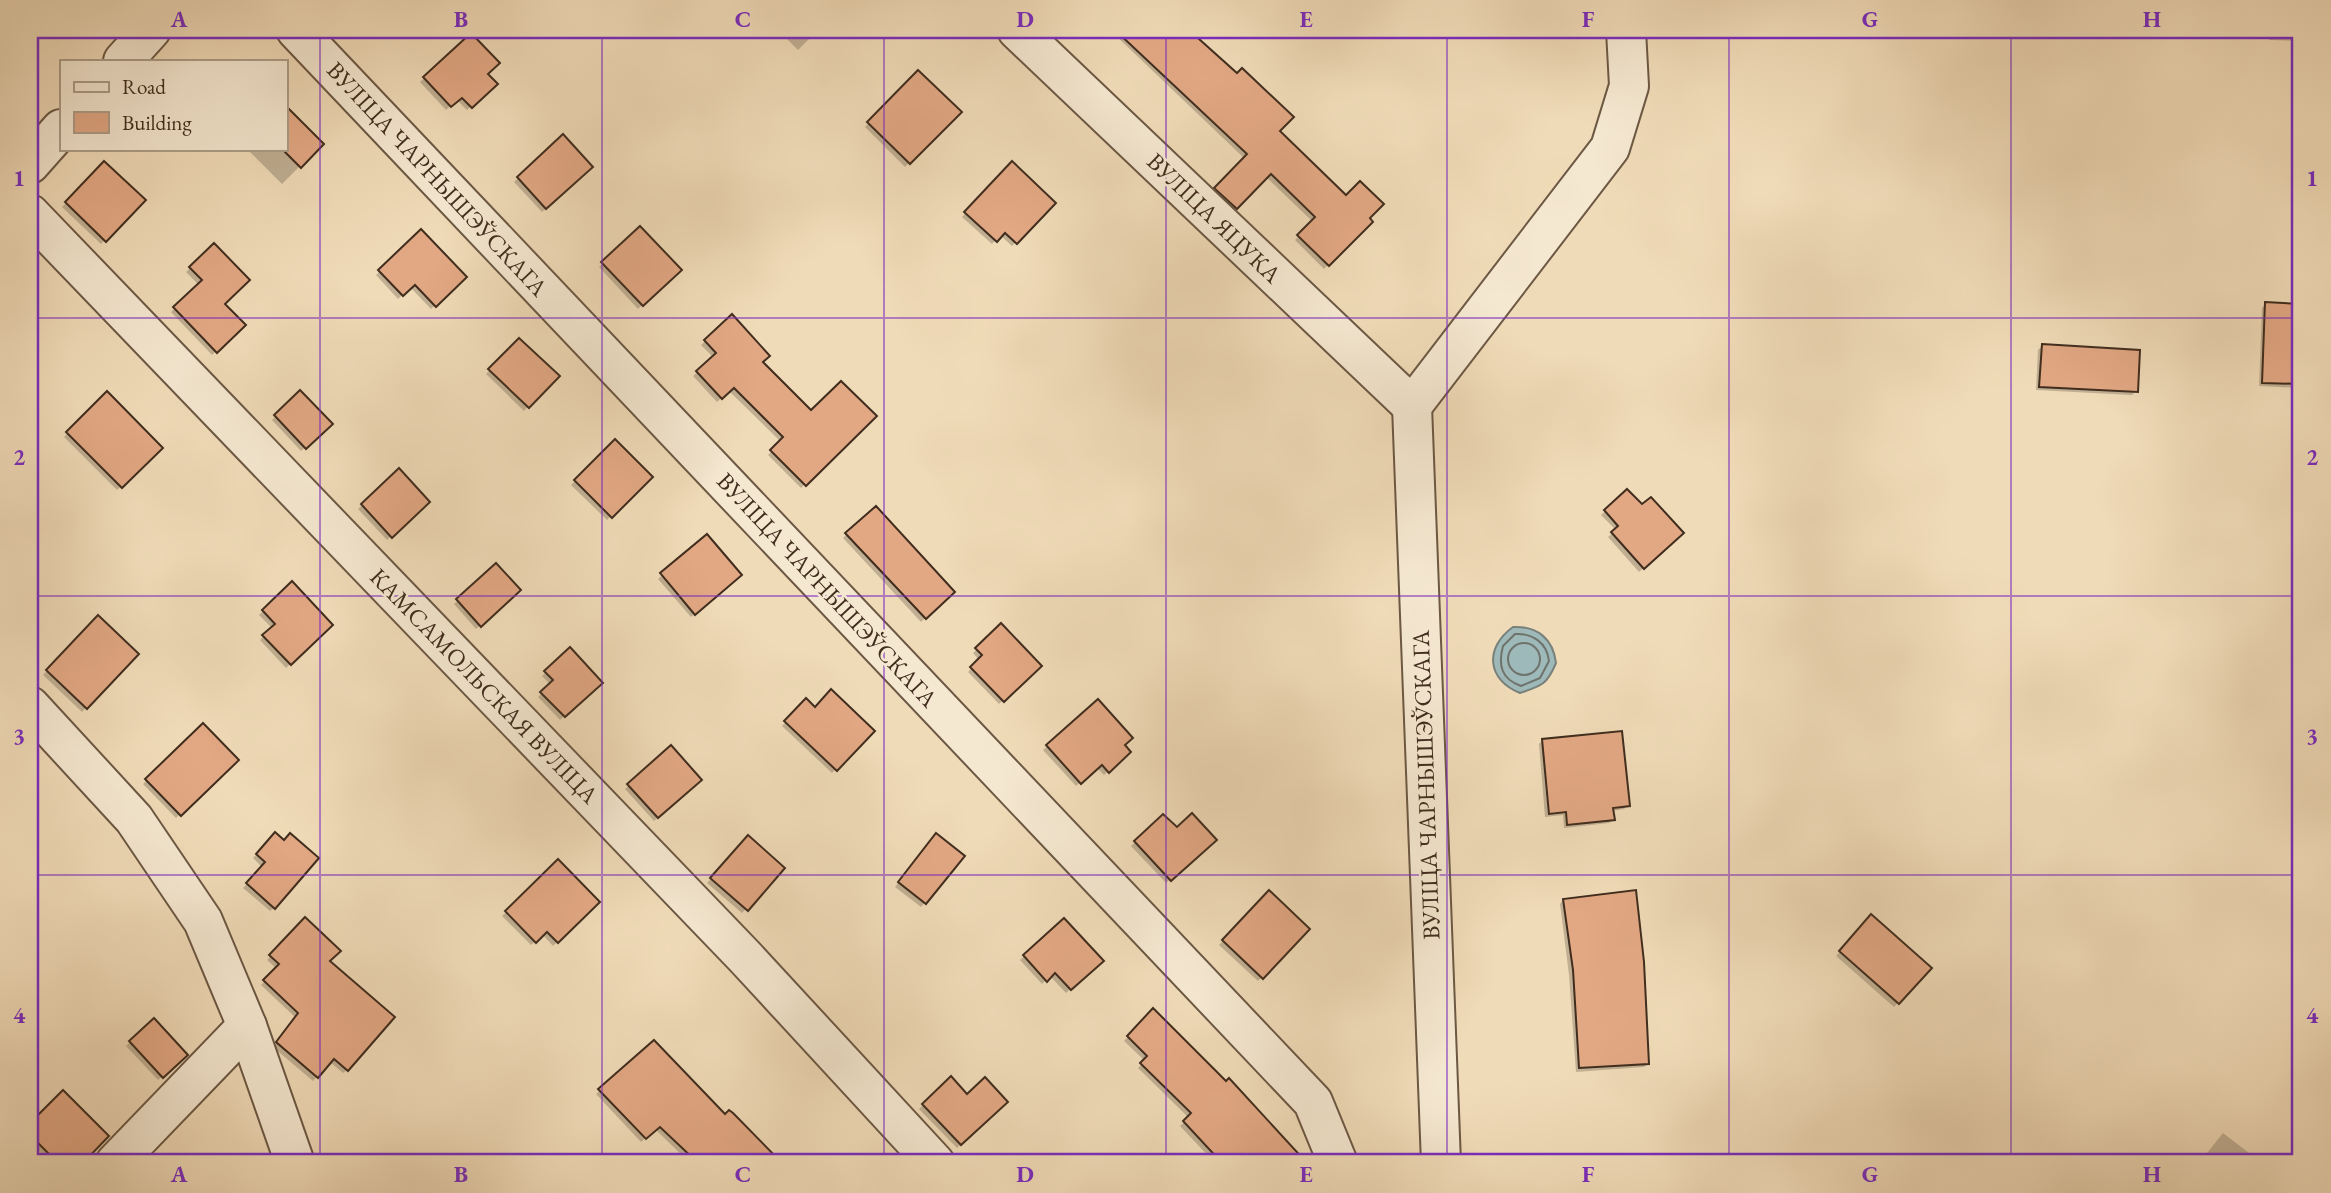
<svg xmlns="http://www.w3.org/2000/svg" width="2331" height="1193" font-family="'EB Garamond',serif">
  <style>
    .water { fill: #9eb9b9; stroke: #78817b; stroke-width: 2 }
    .shadow { fill: #0003 }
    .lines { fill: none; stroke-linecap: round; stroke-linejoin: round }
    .shore { stroke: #6f736c; stroke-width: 2 }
    .building { fill: #e2a884; stroke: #402d1e; stroke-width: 2 }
    .minor-casing { stroke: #6c5844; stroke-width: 42 }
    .minor { stroke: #f5e8d1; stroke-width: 38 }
    .grid { fill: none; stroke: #7b2cbf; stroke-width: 2; stroke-opacity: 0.55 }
    .labels { text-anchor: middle; stroke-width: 5; stroke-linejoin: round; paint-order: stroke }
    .street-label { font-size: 24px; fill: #402d1e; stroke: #f5e8d1 }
    .neatline { fill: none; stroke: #7b2cbf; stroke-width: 2.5 }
    .grid-label { font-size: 23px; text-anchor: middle; font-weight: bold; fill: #7b2cbf }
  </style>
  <rect width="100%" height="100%" fill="#f0dbb8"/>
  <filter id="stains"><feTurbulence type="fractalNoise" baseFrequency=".00286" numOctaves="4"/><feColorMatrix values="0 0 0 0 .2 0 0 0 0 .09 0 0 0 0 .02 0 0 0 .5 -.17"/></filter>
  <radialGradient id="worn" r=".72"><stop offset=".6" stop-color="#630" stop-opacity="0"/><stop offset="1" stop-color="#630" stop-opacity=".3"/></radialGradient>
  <path class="water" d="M1513 627C1538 626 1553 639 1556 663 1547 685 1541 686 1520 693 1487 680 1484 648 1513 627Z"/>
  <g class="shadow">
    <path d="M778 30H818L798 50Z"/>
    <path d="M1114 30H1187L1237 76 1278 131 1370 222 1324 269 1295 240 1313 222 1266 177 1232 212 1212 193 1245 159 1112 32Z"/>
    <path d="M2269 30H2301V41L2269 40Z"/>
    <path d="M471 35 486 74 495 84 467 110 457 100 446 110 420 82Z"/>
    <path d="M918 72 959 112 905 167 865 127Z"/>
    <path d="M563 137 591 167 542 212 514 182Z"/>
    <path d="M322 144 282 184 247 149H285Z"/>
    <path d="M104 163 144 200 101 244 62 207Z"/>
    <path d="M1012 164 1053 203 1012 246 1000 235 992 244 962 217Z"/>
    <path d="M640 228 679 270 638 309 599 267Z"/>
    <path d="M421 232 464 277 431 309 410 287 398 299 376 275Z"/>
    <path d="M214 245 223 304 243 325 212 355 171 312 199 285 186 272Z"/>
    <path d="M2266 304 2301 305V388L2259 386 2262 308Z"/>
    <path d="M732 317 761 362 811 412 874 416 801 488 768 455 781 442 729 391 717 402 693 376 713 357 701 345Z"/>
    <path d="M519 340 557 376 524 411 486 374Z"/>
    <path d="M2042 346 2136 391 2132 395 2036 390 2038 350Z"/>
    <path d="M107 393 161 448 117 490 64 437Z"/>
    <path d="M300 393 330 424 301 451 272 420Z"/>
    <path d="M615 442 650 477 607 520 571 485Z"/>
    <path d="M399 471 428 502 387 540 358 509Z"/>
    <path d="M1627 491 1642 507 1681 533 1639 572 1608 537 1616 530 1601 515Z"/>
    <path d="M875 508 953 592 921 622 843 538Z"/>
    <path d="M706 536 736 579 691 617 658 579Z"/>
    <path d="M496 565 519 590 476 629 454 604Z"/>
    <path d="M292 583 331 625 286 668 260 640 272 628 259 615Z"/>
    <path d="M98 617 137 654 82 712 43 675Z"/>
    <path d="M1001 626 1040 666 999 704 968 672 979 660 973 653Z"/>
    <path d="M570 650 600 683 560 720 538 697 551 685 542 676Z"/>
    <path d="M806 701 815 709 873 731 832 773 782 726Z"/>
    <path d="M1098 701 1129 752 1104 775 1097 768 1076 786 1043 750Z"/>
    <path d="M203 725 237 760 176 818 143 784Z"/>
    <path d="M1543 740 1628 805 1624 809 1612 811 1613 819 1609 823 1564 828 1563 815 1545 817 1539 744Z"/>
    <path d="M671 748 699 780 654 821 625 789Z"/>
    <path d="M1163 816 1177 830 1214 839 1166 883 1131 846Z"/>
    <path d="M275 835 274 908 270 911 243 888 262 867 253 858Z"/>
    <path d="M748 838 783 868 742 913 707 883Z"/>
    <path d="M933 839 963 856 921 907 895 887Z"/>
    <path d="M558 861 598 902 553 946 543 935 531 945 502 916Z"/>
    <path d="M1269 892 1307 929 1258 981 1219 945Z"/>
    <path d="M1563 900 1648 1064 1644 1067 1576 1072 1569 975 1560 904Z"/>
    <path d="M1871 916 1929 968 1894 1007 1836 956Z"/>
    <path d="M305 919 328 961 347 1070 343 1073 330 1062 313 1081 273 1047 296 1018 261 985 277 969 267 960Z"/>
    <path d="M1064 920 1101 961 1066 993 1050 976 1042 984 1020 960Z"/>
    <path d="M1153 1011 1304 1162 1303 1163H1215L1180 1126 1189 1118 1138 1068 1145 1061 1124 1041Z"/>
    <path d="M154 1020 186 1055 158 1080 126 1046Z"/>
    <path d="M654 1042 725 1116 767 1150 753 1163H690L655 1129 641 1142 596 1094Z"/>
    <path d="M951 1079 967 1097 1006 1102 957 1148 919 1109Z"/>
    <path d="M63 1092 107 1136 80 1163H51L30 1142V1125Z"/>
    <path d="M2223 1133 2262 1163H2199Z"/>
  </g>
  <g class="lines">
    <g class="shore">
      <path d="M1515 634C1533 633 1547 643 1549 661L1540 678 1521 686C1501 679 1498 665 1503 646Z"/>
      <circle cx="1524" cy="659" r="16"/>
    </g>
  </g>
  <g class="building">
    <path d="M1115 30H1189L1237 73 1242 68 1294 117 1280 131 1346 195 1360 181 1384 204 1370 218 1373 222 1329 266 1297 235 1315 217 1271 174 1237 209 1214 188 1247 154Z"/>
    <path d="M471 33 500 63 488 74 498 84 472 108 462 98 451 107 423 77Z"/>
    <path d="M918 70 962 112 910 164 867 122Z"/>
    <path d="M285 105 324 144 301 168 285 152Z"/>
    <path d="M563 134 593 167 546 209 517 177Z"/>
    <path d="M104 161 146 200 106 242 65 202Z"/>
    <path d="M1012 161 1056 203 1017 244 1005 233 997 242 964 212Z"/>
    <path d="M640 226 682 270 643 306 601 262Z"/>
    <path d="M421 229 467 277 436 307 415 285 403 296 378 270Z"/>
    <path d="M214 243 250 280 225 304 246 325 217 353 173 307 202 280 189 267Z"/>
    <path d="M2265 302 2301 304V384L2262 383Z"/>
    <path d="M732 314 770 356 763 362 811 410 841 381 877 416 806 486 770 450 783 437 734 388 722 399 696 371 716 353 704 340Z"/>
    <path d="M519 338 560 376 529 408 488 369Z"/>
    <path d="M2042 344 2140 350 2138 392 2039 387Z"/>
    <path d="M300 390 333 424 306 449 274 415Z"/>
    <path d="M107 391 163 448 122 488 66 432Z"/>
    <path d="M615 439 653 477 612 518 574 480Z"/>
    <path d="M399 468 430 502 392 538 361 504Z"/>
    <path d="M1627 489 1642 504 1651 497 1684 533 1644 569 1611 532 1618 526 1604 510Z"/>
    <path d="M876 506 955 592 926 619 845 533Z"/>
    <path d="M707 534 742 575 695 615 660 573Z"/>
    <path d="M496 563 521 590 481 627 456 599Z"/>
    <path d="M292 581 333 625 291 665 262 635 275 624 262 610Z"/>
    <path d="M98 615 139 654 87 709 46 670Z"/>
    <path d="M1001 623 1042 666 1004 702 970 667 982 655 975 648Z"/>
    <path d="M570 647 603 683 565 717 540 692 553 680 544 671Z"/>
    <path d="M831 689 875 731 837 771 784 721 806 698 815 707Z"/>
    <path d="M1098 699 1133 738 1125 745 1131 752 1109 773 1102 765 1081 784 1046 745Z"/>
    <path d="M203 723 239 760 181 816 145 779Z"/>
    <path d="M1622 731 1630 806 1613 808 1615 820 1567 825 1566 812 1549 814 1542 739Z"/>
    <path d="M671 745 702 780 658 818 627 784Z"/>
    <path d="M1192 813 1217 840 1171 881 1134 841 1163 814 1177 827Z"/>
    <path d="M275 832 284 840 290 833 319 858 275 909 246 883 265 862 256 854Z"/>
    <path d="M936 833 965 856 926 904 898 882Z"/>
    <path d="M748 835 785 868 748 911 710 878Z"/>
    <path d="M558 859 600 902 558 943 547 932 536 943 505 911Z"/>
    <path d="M1269 890 1310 929 1263 979 1222 940Z"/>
    <path d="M1636 890 1644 962 1649 1064 1579 1068 1573 970 1563 899Z"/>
    <path d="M1871 914 1932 968 1899 1004 1839 951Z"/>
    <path d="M305 917 341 951 330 961 395 1017 348 1071 334 1059 318 1078 276 1042 298 1013 263 980 279 964 269 955Z"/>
    <path d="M1064 918 1104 961 1071 990 1055 973 1047 982 1023 955Z"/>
    <path d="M1153 1008 1226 1081 1229 1078 1307 1163H1222L1183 1121 1191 1113 1140 1063 1147 1056 1127 1036Z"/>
    <path d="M154 1018 188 1055 163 1078 129 1041Z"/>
    <path d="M654 1040 725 1114 729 1110 733 1113 782 1163H698L660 1127 646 1139 598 1089Z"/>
    <path d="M951 1076 967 1094 985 1077 1008 1102 961 1145 922 1104Z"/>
    <path d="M63 1090 109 1136 83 1163H58L30 1135V1123Z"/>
  </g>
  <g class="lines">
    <g class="minor-casing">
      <g id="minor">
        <path d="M296 30 1313 1102 1338 1163"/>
        <path d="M1017 30 1412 406"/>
        <path d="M123 61 151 30"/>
        <path d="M30 164 61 129"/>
        <path d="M30 214 745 957 935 1163"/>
        <path d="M1412 406 1441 1163"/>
        <path d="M1412 406 1610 148 1629 86 1626 30"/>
        <path d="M30 706 134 819 203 921 247 1026 295 1163"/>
        <path d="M115 1163 247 1026"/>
      </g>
    </g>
    <use href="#minor" class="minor"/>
  </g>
  <path class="grid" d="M320 30V1163M602 30V1163M884 30V1163M1166 30V1163M1447 30V1163M1729 30V1163M2011 30V1163M30 318H2301M30 596H2301M30 875H2301"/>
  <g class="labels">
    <g class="street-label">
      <text transform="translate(437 179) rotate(47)" y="8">ВУЛІЦА ЧАРНЫШЭЎСКАГА</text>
      <text transform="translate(1214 218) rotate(44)" y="8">ВУЛІЦА ЯЦУКА</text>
      <text transform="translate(827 590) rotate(47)" y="8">ВУЛІЦА ЧАРНЫШЭЎСКАГА</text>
      <text transform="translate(484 686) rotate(46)" y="8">КАМСАМОЛЬСКАЯ ВУЛІЦА</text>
      <text transform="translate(1426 785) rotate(-92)" y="8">ВУЛІЦА ЧАРНЫШЭЎСКАГА</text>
    </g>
  </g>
  <rect width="2331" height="1193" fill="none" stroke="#f0dbb8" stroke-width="77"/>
  <rect x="60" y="60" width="228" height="91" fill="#f5e8d1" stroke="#ad9d89" stroke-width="2"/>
  <rect x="74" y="82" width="35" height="10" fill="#f5e8d1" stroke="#ad9d89" stroke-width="2"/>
  <text x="122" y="94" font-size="21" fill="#402d1e">Road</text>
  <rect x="74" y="112" width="35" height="21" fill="#e2a884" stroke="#ad9d89" stroke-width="2"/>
  <text x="122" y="130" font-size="21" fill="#402d1e">Building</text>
  <rect x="38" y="38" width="2254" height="1116" class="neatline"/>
  <g class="grid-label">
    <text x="179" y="27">A</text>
    <text x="461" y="27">B</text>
    <text x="743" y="27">C</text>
    <text x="1025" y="27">D</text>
    <text x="1306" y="27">E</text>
    <text x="1588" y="27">F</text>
    <text x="1870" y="27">G</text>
    <text x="2152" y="27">H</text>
    <text x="19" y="186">1</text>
    <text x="2312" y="186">1</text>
    <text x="19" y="465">2</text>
    <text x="2312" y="465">2</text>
    <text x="19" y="744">3</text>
    <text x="2312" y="744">3</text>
    <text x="19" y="1023">4</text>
    <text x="2312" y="1023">4</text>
    <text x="179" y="1182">A</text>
    <text x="461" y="1182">B</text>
    <text x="743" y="1182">C</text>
    <text x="1025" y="1182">D</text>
    <text x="1306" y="1182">E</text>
    <text x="1588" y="1182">F</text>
    <text x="1870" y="1182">G</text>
    <text x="2152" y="1182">H</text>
  </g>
  <rect width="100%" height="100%" filter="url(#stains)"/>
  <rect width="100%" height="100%" fill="url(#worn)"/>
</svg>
